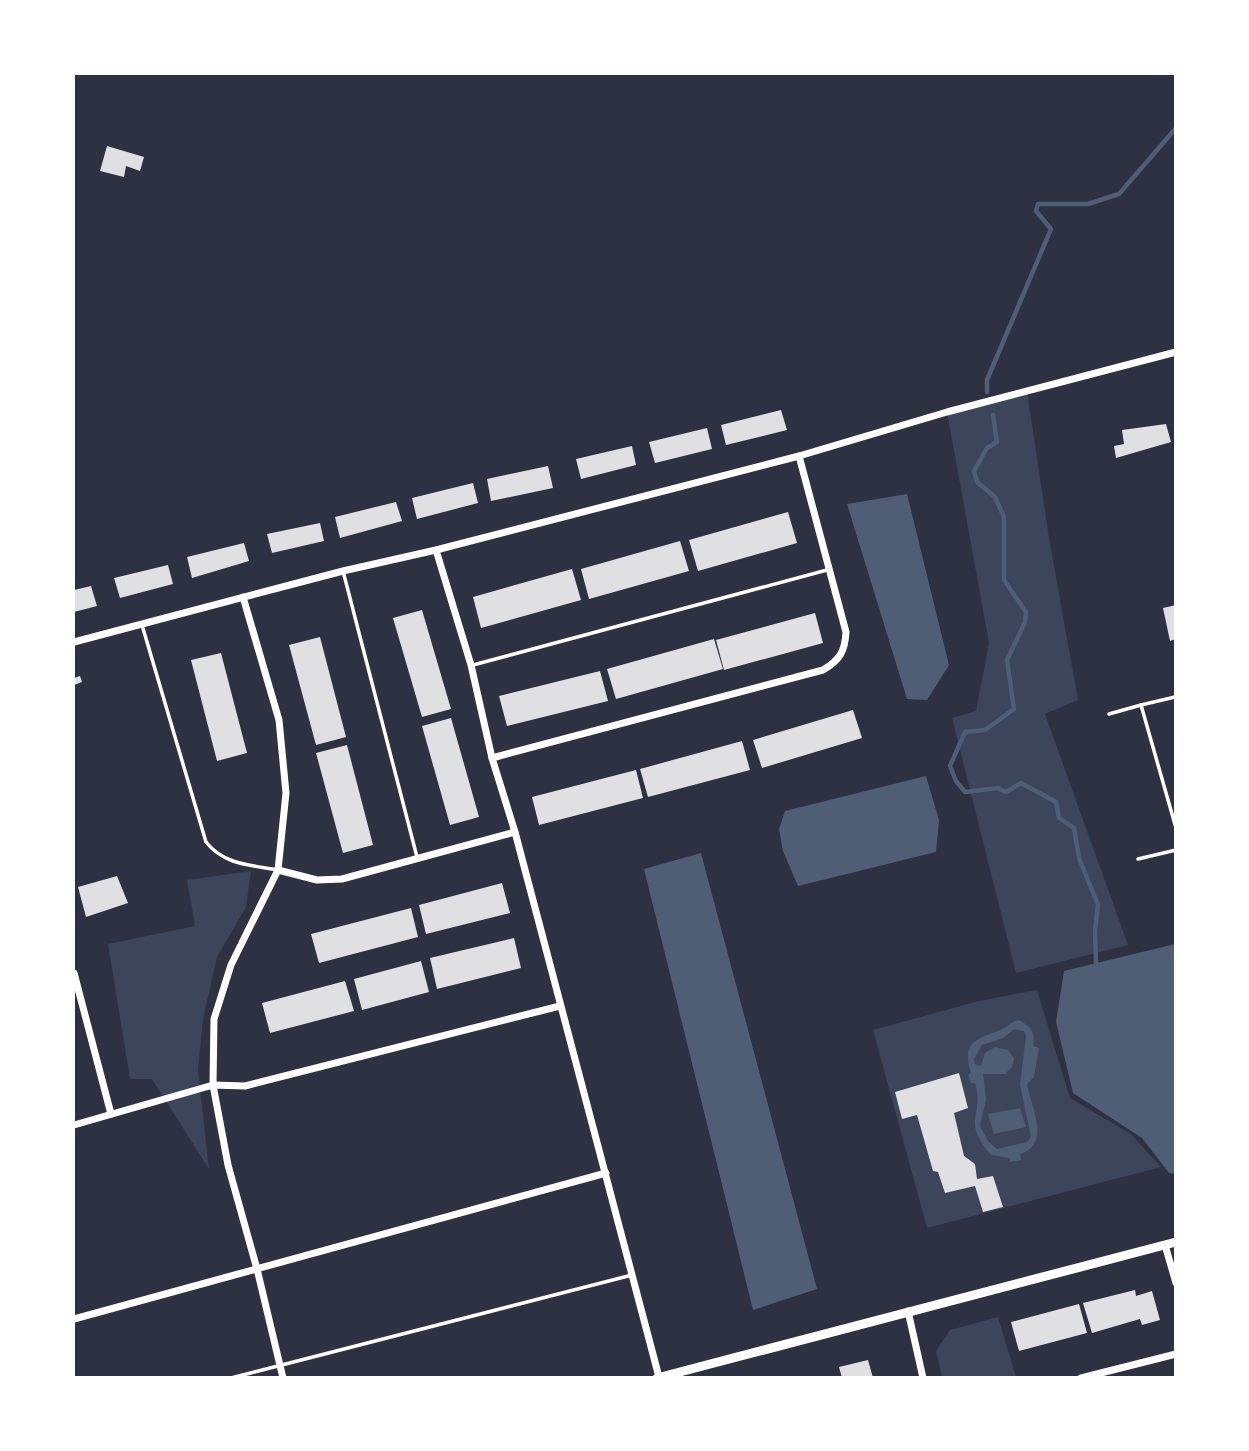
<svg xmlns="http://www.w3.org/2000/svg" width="1249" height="1451" font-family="'Work Sans',sans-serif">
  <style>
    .green { fill: #3c4559 }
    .water { fill: #4f5d75; fill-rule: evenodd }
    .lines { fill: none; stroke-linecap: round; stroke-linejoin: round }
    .stream { stroke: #4f5d75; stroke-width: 4.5 }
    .building { fill: #e0e0e3 }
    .service { stroke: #fff; stroke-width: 3.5 }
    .minor { stroke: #fff; stroke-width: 7 }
    .tertiary { stroke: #fff; stroke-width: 9 }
  </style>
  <rect width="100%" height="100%" fill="#2d3142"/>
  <g class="green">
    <path d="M1027 391 1049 538 1078 700 1045 714 1128 945 1016 973 952 718 976 711 989 643 947 412Z"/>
    <path d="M251 871 246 907 217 957 203 1019 198 1070 209 1169 152 1079H130L108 944 195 926 187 880Z"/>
    <path d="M1037 990 1070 1098 1131 1134 1161 1167 927 1228 873 1030 979 1001Z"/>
    <path d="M998 1317 1016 1377H942L936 1351 950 1330Z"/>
  </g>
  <g class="water">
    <path d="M907 494 949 665 927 700 907 699 847 504Z"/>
    <path d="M926 776 939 820 936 852 798 886 783 851 779 829 785 811Z"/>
    <path d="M701 853 817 1289 753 1310 644 869Z"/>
    <path d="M1175 944H1176L1175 1174 1169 1173 1142 1138 1073 1093 1056 1022 1064 971Z"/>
    <path d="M1018 1020C1030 1025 1036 1032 1033 1046L1039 1048 1034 1077 1027 1084C1031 1107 1052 1144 1020 1154L1021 1160 1010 1162 1009 1158 991 1155C960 1119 985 1116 975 1083H971L968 1075 971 1073C962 1044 973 1040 998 1031 1006 1028 1010 1023 1018 1020ZM1014 1029 1024 1031 1026 1036 1020 1085 1031 1137 1027 1142 997 1149 988 1141 980 1126 986 1099 983 1074H1005L1012 1067 1014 1058 1008 1050 995 1047 985 1053 981 1066 975 1064 974 1059 982 1045 1003 1038Z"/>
    <path d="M1020 1108 1026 1127 994 1134 988 1114Z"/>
  </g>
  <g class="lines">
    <g class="stream">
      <path d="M987 392V380L1051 229 1036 211 1038 204H1088L1119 194 1176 128"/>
      <path d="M993 415 997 442 987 448 974 471 977 482 995 497 1004 517V580L1026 612 1025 622 1007 660 1014 709 985 730 965 732 950 766 956 781 965 792 998 788 1006 792 1021 783 1056 802 1059 818 1074 828 1079 858 1098 905 1095 930 1096 963 1098 967"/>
    </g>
  </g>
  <g class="building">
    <path d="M107 146 144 157 140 171 126 166 124 177 100 171Z"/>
    <path d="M781 410 787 430 726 445 721 425Z"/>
    <path d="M1166 424 1171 442 1116 458 1114 446 1124 444 1122 430Z"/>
    <path d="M707 428 712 449 655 463 649 442Z"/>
    <path d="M632 446 636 465 581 479 576 459Z"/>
    <path d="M548 466 553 488 491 501 487 479Z"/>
    <path d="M473 483 478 503 417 519 412 498Z"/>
    <path d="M396 502 402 521 340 538 335 517Z"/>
    <path d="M788 512 797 543 698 571 689 540Z"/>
    <path d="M320 523 324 541 272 553 267 534Z"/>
    <path d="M680 541 689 571 589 599 581 569Z"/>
    <path d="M244 543 249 561 192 578 187 557Z"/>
    <path d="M168 565 173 584 120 598 114 578Z"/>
    <path d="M572 569 581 600 481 628 473 597Z"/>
    <path d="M91 586 97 606 74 612V590Z"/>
    <path d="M1176 605V639L1170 641 1163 608Z"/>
    <path d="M422 610 451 709 422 717 393 618Z"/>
    <path d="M815 613 823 643 724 670 716 640Z"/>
    <path d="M320 637 346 737 316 745 289 645Z"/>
    <path d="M714 639 723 669 616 699 607 669Z"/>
    <path d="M221 653 247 753 217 761 191 660Z"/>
    <path d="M600 671 608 701 507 726 499 696Z"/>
    <path d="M80 676 82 682 74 685V678Z"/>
    <path d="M853 710 862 738 762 768 753 740Z"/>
    <path d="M451 718 479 817 450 825 422 726Z"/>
    <path d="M742 741 750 770 648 797 640 769Z"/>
    <path d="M347 745 373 845 343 853 316 753Z"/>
    <path d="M636 770 643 798 539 825 532 797Z"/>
    <path d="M117 876 128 903 86 917 78 887Z"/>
    <path d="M502 883 510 913 426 934 419 905Z"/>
    <path d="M411 908 418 937 319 963 311 934Z"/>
    <path d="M514 938 521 968 437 989 430 958Z"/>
    <path d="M421 961 429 992 362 1010 354 979Z"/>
    <path d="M345 981 354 1011 270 1033 262 1003Z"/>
    <path d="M959 1073 968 1108 954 1113 964 1156 975 1164 977 1179 993 1176 1003 1207 983 1212 975 1186 945 1193 938 1172 933 1171 917 1115 902 1119 895 1092Z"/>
    <path d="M1135 1290 1136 1296 1152 1291 1160 1320 1142 1325 1140 1319 1092 1333 1083 1303Z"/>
    <path d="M1079 1304 1087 1333 1019 1351 1011 1322Z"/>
    <path d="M868 1360 873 1378H842L839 1367Z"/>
  </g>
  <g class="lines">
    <g class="service">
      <path d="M343 571 417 857"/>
      <path d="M142 625 206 842C224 865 251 865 278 870"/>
      <path d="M473 665 827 570"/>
      <path d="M1141 705 1175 697"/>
      <path d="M1109 714 1141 705 1176 828"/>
      <path d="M1138 859 1176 850"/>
      <path d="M231 1378 632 1275"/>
    </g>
    <g class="minor">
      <path d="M436 550 471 665 492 758 515 832 659 1377"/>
      <path d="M243 597 279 720 286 793 278 870 231 965 214 1019 213 1085 228 1165 257 1269 283 1378"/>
      <path d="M74 642 343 571 436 550 799 456 947 412 1176 352"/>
      <path d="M492 758 823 670C840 660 845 651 846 632L799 456"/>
      <path d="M278 870 317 880 342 879 515 832"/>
      <path d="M74 973 111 1114"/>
      <path d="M74 1125 213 1085 245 1086 560 1006"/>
      <path d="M1165 1245 1176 1283"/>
      <path d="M908 1311 923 1378"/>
      <path d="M74 1319 606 1173"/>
      <path d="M1081 1378 1176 1354"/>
    </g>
    <path class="tertiary" d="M657 1378 1176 1242"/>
  </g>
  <rect width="1249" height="1451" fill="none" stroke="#ffffff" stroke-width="150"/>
</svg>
